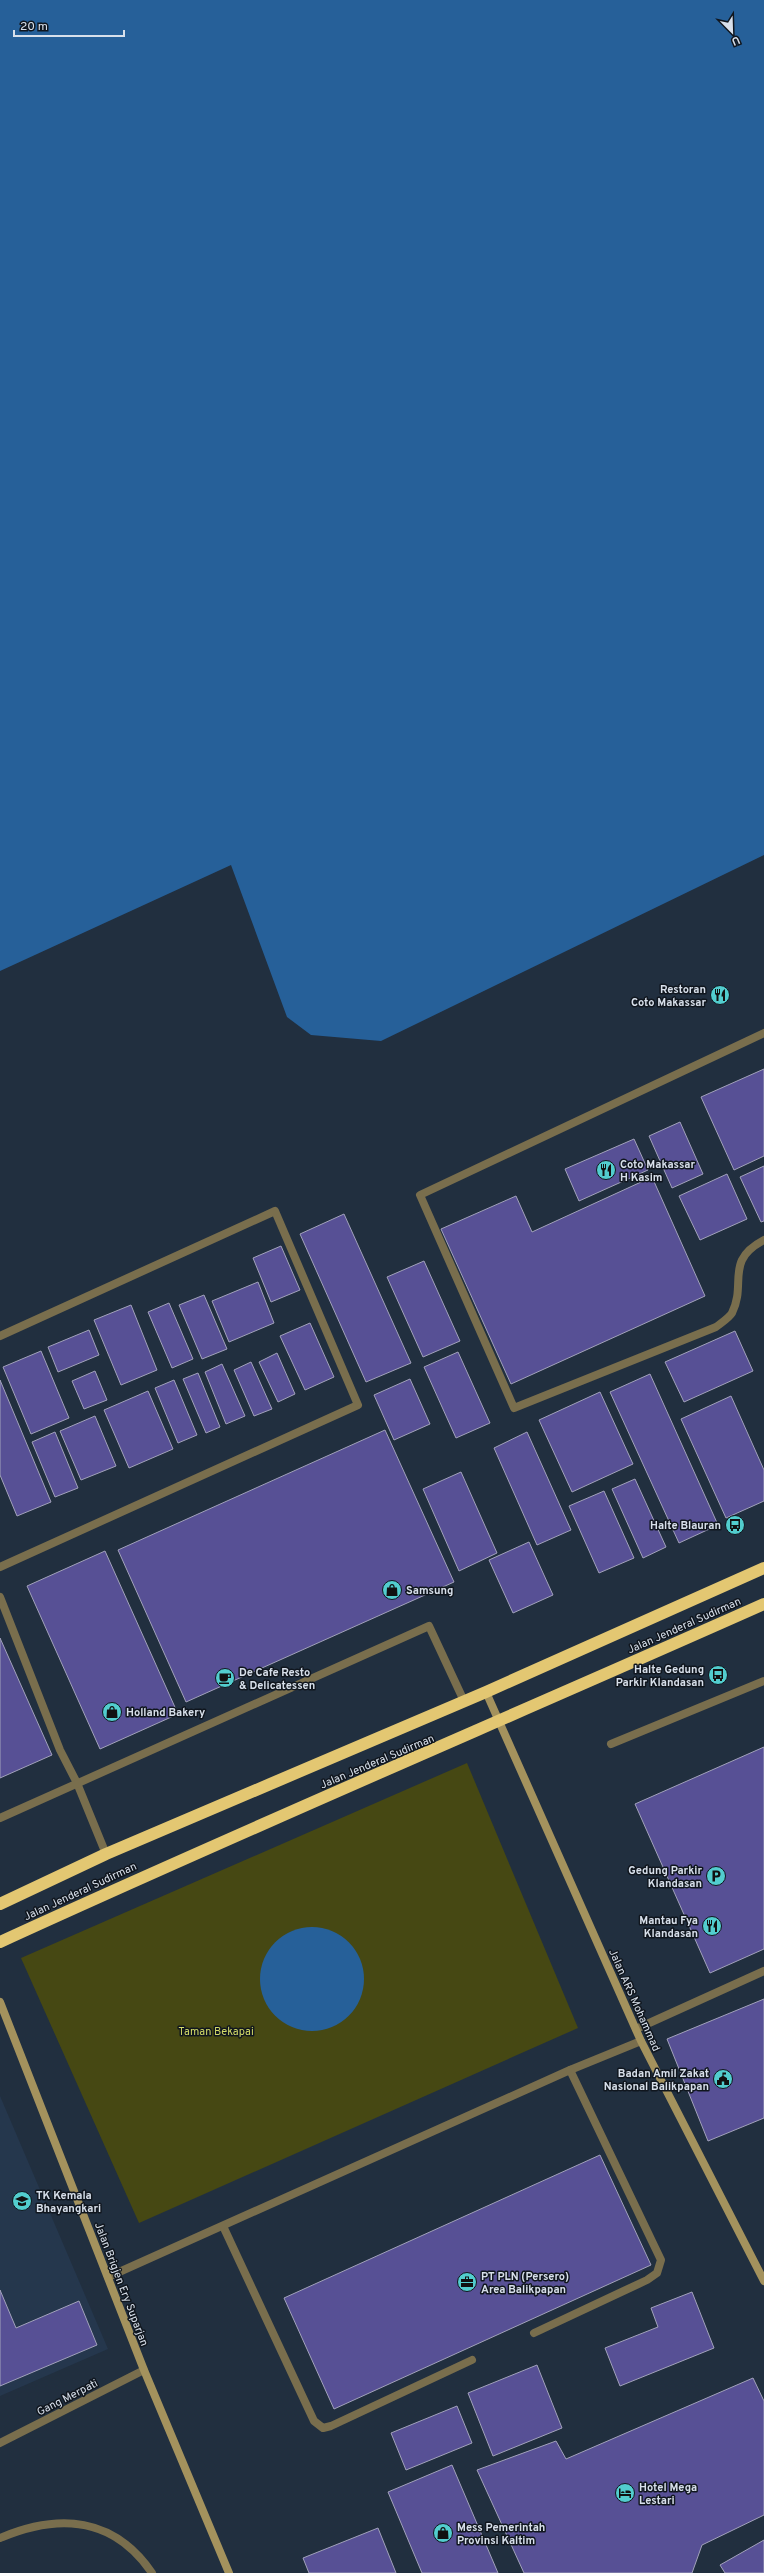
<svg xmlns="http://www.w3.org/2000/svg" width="764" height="2573" font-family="Overpass,sans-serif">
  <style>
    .built { fill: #25374d }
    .green { fill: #464813 }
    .water { fill: #266099 }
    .building { fill: #575095; stroke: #a2a2bb }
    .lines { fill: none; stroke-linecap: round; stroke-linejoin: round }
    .lane { stroke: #796e4d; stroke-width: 8 }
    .street { stroke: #796e4d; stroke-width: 8 }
    .secondary { stroke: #a4925d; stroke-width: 8 }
    .highway { stroke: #e3c772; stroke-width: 12 }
    .labels { text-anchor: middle; stroke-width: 3; stroke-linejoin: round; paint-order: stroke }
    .poi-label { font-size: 11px; font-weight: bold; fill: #d8e0eb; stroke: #10161e; text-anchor: start }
    .street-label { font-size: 11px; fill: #d8e0eb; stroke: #10161e }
    .park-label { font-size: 11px; fill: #d5dc68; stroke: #10161e }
  </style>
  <rect width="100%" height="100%" fill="#212f3f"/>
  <path class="built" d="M0 2096 108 2349 0 2396Z"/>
  <path class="green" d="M467 1763 578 2028 139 2223 21 1958Z"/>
  <g class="water">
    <path d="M0 0H764V855L381 1041 311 1035 287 1017 231 865 0 971Z"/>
    <circle cx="312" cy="1979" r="52"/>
  </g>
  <g class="building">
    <path d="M764 1069V1156L734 1170 701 1097Z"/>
    <path d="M680 1122 703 1174 672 1188 649 1136Z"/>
    <path d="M634 1139 648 1170 579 1201 565 1169Z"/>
    <path d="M764 1166V1221L761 1222 740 1177Z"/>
    <path d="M727 1174 747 1219 700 1240 679 1196Z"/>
    <path d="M652 1177 705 1296 511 1384 441 1229 516 1196 532 1232Z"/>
    <path d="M344 1214 411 1363 366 1382 300 1234Z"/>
    <path d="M281 1246 300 1290 271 1302 253 1258Z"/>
    <path d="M424 1261 460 1341 423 1357 387 1277Z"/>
    <path d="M258 1282 274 1323 229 1342 212 1301Z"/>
    <path d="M204 1295 227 1349 202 1359 179 1305Z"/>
    <path d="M169 1303 193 1359 172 1368 148 1312Z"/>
    <path d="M131 1305 157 1370 121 1385 94 1320Z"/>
    <path d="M310 1323 334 1377 305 1390 280 1336Z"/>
    <path d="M89 1330 99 1355 58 1372 48 1347Z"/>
    <path d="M735 1331 753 1371 684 1402 665 1362Z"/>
    <path d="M41 1351 69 1418 31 1434 3 1367Z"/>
    <path d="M458 1352 490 1423 456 1438 424 1367Z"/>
    <path d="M277 1353 295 1394 278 1402 259 1362Z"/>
    <path d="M251 1362 272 1409 254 1416 234 1370Z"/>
    <path d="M222 1364 245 1416 226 1424 205 1372Z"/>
    <path d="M95 1371 107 1400 84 1409 72 1381Z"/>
    <path d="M198 1373 220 1427 206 1433 183 1379Z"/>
    <path d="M650 1374 718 1525 679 1543 610 1392Z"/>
    <path d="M410 1379 430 1424 394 1440 374 1395Z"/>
    <path d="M0 1380 51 1502 17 1516 0 1475Z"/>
    <path d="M174 1380 197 1435 178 1443 155 1388Z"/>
    <path d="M148 1391 173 1449 129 1468 104 1410Z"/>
    <path d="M600 1392 633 1464 572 1492 539 1420Z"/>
    <path d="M731 1396 764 1470V1501L726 1518 681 1419Z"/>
    <path d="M95 1416 116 1466 81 1480 60 1431Z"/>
    <path d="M385 1430 454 1582 186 1702 118 1550Z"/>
    <path d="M55 1432 78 1488 55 1497 32 1442Z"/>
    <path d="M527 1432 571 1530 537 1545 494 1448Z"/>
    <path d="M461 1472 497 1553 459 1571 423 1489Z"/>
    <path d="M635 1479 666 1547 643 1558 612 1489Z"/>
    <path d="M604 1491 634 1558 599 1573 569 1506Z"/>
    <path d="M529 1542 553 1595 513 1613 489 1560Z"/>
    <path d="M105 1551 178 1714 100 1749 27 1586Z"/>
    <path d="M0 1638 52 1755 0 1778Z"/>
    <path d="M764 1747V1949L710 1973 635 1804Z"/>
    <path d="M764 1999V2118L708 2141 667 2039Z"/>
    <path d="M600 2155 651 2265 334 2409 284 2298Z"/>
    <path d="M0 2290 16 2328 79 2301 97 2345 0 2386Z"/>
    <path d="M692 2292 714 2348 620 2386 605 2348 658 2327 651 2308Z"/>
    <path d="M537 2365 562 2428 493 2456 468 2393Z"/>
    <path d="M753 2378 764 2401V2515L702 2545 692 2573H524L477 2470 556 2441 566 2459Z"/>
    <path d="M457 2406 472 2443 406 2470 391 2433Z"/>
    <path d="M452 2465 498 2573H422L388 2492Z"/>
    <path d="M378 2528 396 2573H309L303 2558Z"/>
    <path d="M764 2540V2573H725L720 2565Z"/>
  </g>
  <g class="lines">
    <g class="lane">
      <path d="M764 1033 420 1195 514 1408 716 1327C721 1323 729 1318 732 1313 747 1283 724 1261 764 1240"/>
      <path d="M0 1336 275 1211 358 1405 0 1567"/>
      <path d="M0 1597 60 1750 77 1783 106 1854"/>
      <path d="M611 1744 764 1681"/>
      <path d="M0 1818 429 1626 464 1701"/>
      <path d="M223 2226 314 2421 323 2428 331 2426 472 2360"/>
      <path d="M108 2277 570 2070 641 2041"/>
      <path d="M534 2333 647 2280 657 2273 661 2260 570 2070"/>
      <path d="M0 2443 144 2370"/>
      <path d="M0 2538C59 2513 114 2517 152 2573"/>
    </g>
    <path class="street" d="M636 2029 764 1971"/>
    <g class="secondary">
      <path d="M486 1692 641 2041 764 2281"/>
      <path d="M0 2002 144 2370 229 2573"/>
    </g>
    <g class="highway">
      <path d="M0 1904 106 1854 486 1692 764 1568"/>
      <path d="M0 1942C253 1826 510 1717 764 1604"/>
    </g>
  </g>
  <defs>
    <g id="restaurant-disc" transform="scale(1)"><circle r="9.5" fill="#52cdce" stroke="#10161e"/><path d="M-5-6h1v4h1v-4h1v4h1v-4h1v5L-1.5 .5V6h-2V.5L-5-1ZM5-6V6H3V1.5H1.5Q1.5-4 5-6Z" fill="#111"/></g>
    <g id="bus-disc" transform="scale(1)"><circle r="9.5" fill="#52cdce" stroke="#10161e"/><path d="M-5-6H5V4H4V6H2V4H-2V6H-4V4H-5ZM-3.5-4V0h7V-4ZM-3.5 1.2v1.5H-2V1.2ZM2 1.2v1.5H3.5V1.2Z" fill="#111"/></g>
    <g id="shop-disc" transform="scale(1)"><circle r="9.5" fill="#52cdce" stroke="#10161e"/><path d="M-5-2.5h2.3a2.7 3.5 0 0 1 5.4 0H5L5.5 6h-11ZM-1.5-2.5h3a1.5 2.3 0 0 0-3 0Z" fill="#111"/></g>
    <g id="cafe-disc" transform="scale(1)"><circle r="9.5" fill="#52cdce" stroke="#10161e"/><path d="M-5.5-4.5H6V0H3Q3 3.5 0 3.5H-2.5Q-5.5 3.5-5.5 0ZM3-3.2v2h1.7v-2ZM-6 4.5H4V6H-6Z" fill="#111"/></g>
    <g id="parking-disc" transform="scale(1)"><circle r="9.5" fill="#52cdce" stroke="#10161e"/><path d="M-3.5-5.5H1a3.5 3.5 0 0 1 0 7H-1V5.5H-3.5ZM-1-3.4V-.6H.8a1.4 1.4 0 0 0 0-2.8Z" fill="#111"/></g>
    <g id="civic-disc" transform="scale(1)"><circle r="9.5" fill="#52cdce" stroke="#10161e"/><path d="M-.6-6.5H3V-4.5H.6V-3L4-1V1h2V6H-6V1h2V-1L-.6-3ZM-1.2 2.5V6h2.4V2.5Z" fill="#111"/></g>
    <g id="school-disc" transform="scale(1)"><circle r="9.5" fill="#52cdce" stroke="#10161e"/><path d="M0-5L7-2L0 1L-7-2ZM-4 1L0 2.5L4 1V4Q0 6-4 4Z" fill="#111"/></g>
    <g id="office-disc" transform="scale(1)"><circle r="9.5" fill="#52cdce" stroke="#10161e"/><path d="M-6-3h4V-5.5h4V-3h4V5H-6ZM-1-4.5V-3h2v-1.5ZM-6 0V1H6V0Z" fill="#111"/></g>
    <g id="hotel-disc" transform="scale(1)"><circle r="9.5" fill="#52cdce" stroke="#10161e"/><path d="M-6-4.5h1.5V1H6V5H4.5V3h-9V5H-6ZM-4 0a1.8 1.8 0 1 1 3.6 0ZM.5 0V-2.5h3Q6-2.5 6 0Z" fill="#111"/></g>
  </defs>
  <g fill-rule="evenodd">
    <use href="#restaurant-disc" x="720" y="995"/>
    <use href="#restaurant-disc" x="606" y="1170"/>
    <use href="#bus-disc" x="735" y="1525"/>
    <use href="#shop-disc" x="392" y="1590"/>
    <use href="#bus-disc" x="718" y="1675"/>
    <use href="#cafe-disc" x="225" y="1678"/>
    <use href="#shop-disc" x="112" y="1712"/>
    <use href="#parking-disc" x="716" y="1876"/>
    <use href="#restaurant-disc" x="712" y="1926"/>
    <use href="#civic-disc" x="723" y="2079"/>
    <use href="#school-disc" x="22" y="2201"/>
    <use href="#office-disc" x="467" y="2282"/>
    <use href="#hotel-disc" x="625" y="2493"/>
    <use href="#shop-disc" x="443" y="2533"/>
  </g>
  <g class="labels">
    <g class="poi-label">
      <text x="706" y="993" text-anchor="end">Restoran<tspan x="706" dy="13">Coto Makassar</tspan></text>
      <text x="620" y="1168">Coto Makassar<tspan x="620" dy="13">H Kasim</tspan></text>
      <text x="721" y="1529" text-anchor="end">Halte Blauran</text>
      <text x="406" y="1594">Samsung</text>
      <text x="704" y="1673" text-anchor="end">Halte Gedung<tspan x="704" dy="13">Parkir Klandasan</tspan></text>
      <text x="239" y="1676">De Cafe Resto<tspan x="239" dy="13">&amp; Delicatessen</tspan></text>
      <text x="126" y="1716">Holland Bakery</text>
      <text x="702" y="1874" text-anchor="end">Gedung Parkir<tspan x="702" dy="13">Klandasan</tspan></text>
      <text x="698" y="1924" text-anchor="end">Mantau Fya<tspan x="698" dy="13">Klandasan</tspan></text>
      <text x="709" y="2077" text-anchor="end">Badan Amil Zakat<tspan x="709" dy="13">Nasional Balikpapan</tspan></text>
      <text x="36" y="2199">TK Kemala<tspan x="36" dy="13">Bhayangkari</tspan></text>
      <text x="481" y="2280">PT PLN (Persero)<tspan x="481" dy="13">Area Balikpapan</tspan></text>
      <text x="639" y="2491">Hotel Mega<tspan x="639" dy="13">Lestari</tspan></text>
      <text x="457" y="2531">Mess Pemerintah<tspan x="457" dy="13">Provinsi Kaltim</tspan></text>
    </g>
    <g class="street-label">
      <text transform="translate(684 1625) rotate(-24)" y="4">Jalan Jenderal Sudirman</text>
      <text transform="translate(377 1761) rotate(-23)" y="4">Jalan Jenderal Sudirman</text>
      <text transform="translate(80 1891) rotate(-25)" y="4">Jalan Jenderal Sudirman</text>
      <text transform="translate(635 2000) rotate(66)" y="4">Jalan ARS Mohammad</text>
      <text transform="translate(122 2284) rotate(69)" y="4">Jalan Brigjen Ery Suparjan</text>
      <text transform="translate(67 2397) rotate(-27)" y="4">Gang Merpati</text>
    </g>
    <g class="park-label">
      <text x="216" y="2035">Taman Bekapai</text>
    </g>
  </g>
  <g transform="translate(732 32) rotate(157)" stroke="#10161e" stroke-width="3" paint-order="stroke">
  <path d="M0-3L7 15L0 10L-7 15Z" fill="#d8e0eb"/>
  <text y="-6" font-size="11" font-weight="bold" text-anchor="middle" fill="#d8e0eb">U</text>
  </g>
  <path d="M14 30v6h110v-6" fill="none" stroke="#d8e0eb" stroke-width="2"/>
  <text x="20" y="30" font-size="12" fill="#d8e0eb" stroke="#10161e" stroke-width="3" paint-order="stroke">20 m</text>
</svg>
